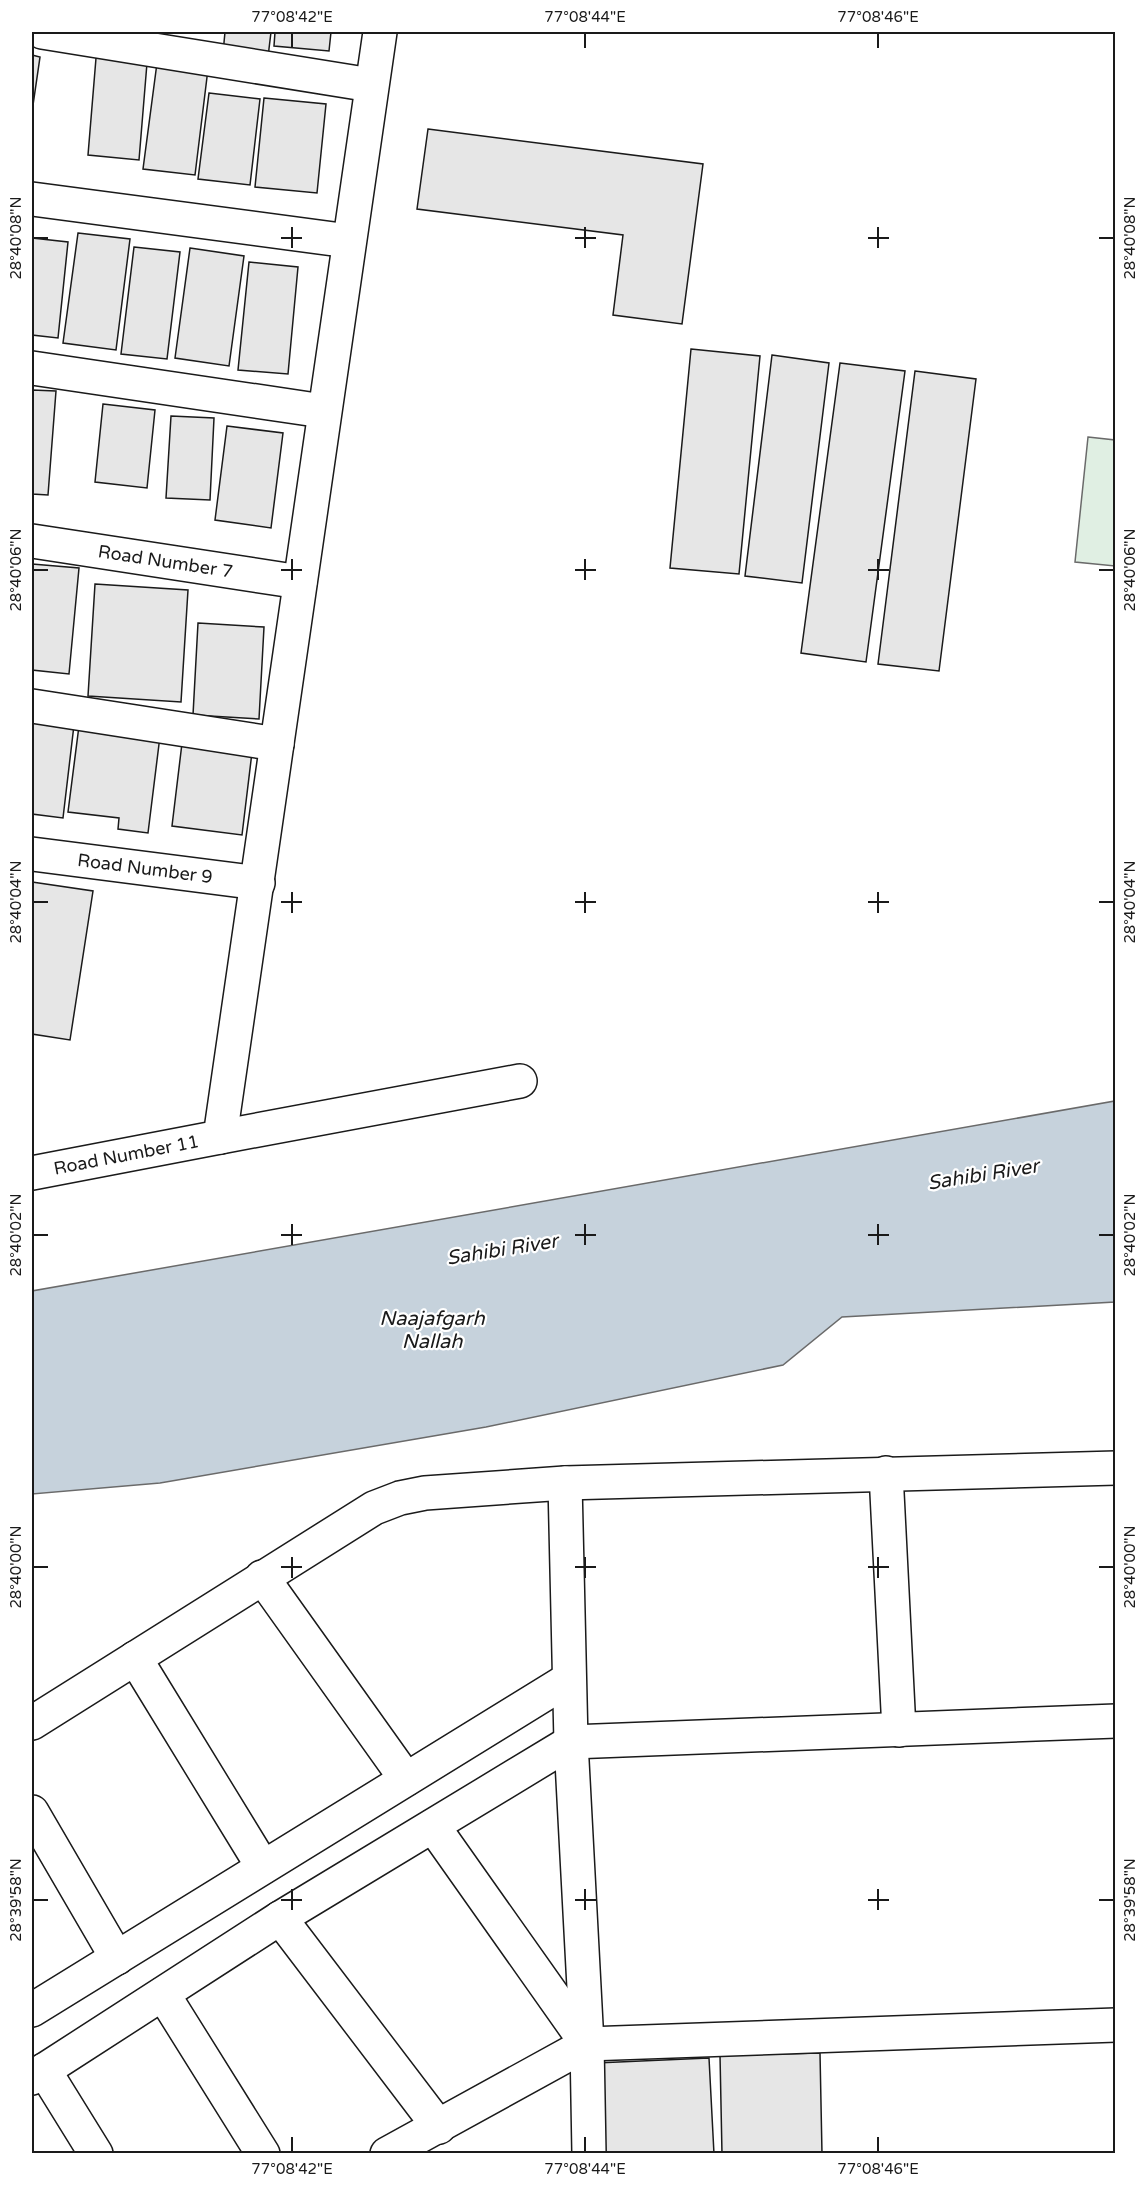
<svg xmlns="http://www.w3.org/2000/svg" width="1147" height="2185" font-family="'Varela Round',sans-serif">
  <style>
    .green { fill: #e0efe3; stroke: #6a6a6a; stroke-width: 1.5 }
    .water { fill: #c6d2dc; stroke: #6a6a6a; stroke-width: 1.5 }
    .building { fill: #e6e6e6; stroke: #1a1a1a; stroke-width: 1.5 }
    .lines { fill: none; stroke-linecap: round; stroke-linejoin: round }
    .minor-casing { stroke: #1a1a1a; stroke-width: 36 }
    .tertiary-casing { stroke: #1a1a1a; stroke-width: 36 }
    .minor { stroke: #fff; stroke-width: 33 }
    .tertiary { stroke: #fff; stroke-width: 33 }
    .ticks { fill: none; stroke: #1a1a1a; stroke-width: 2 }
    .labels { text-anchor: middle; stroke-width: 4.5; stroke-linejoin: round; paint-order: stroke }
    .street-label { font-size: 18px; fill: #1a1a1a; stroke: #fff }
    .water-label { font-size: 20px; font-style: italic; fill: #1a1a1a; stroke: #fff }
    .neatline { fill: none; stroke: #1a1a1a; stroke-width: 2 }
    .ticks-label { font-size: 15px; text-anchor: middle; fill: #1a1a1a }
  </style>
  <rect width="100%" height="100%" fill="#fff"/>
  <path class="green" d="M1088 437 1115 440V566L1075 562Z"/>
  <path class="water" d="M1115 1101V1302L842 1317 783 1365 486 1427 160 1483 32 1494V1291Z"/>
  <g class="building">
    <path d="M225 32H271L268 57 223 53Z"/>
    <path d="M275 32H331L329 51 274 46Z"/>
    <path d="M97 46 148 51 139 160 88 155Z"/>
    <path d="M32 55 40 57 32 112Z"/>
    <path d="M157 63 208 69 195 175 143 169Z"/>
    <path d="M209 93 260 99 250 185 198 179Z"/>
    <path d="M264 98 326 104 317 193 255 187Z"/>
    <path d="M428 129 703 164 682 324 613 315 623 235 417 209Z"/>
    <path d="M78 233 130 239 116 350 63 343Z"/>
    <path d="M32 238 68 242 58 338 32 335Z"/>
    <path d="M134 247 180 252 167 359 121 354Z"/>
    <path d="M190 248 244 256 229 366 175 358Z"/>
    <path d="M249 262 298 267 288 374 238 370Z"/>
    <path d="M691 349 760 356 739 574 670 568Z"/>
    <path d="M772 355 829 363 802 583 745 576Z"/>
    <path d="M840 363 905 371 866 662 801 653Z"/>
    <path d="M915 371 976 379 939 671 878 664Z"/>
    <path d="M32 390 56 391 48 495 32 494Z"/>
    <path d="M103 404 155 410 147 488 95 482Z"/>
    <path d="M171 416 214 418 210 500 166 498Z"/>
    <path d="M227 426 283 433 271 528 215 520Z"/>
    <path d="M32 564 79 568 69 674 32 670Z"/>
    <path d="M95 584 188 590 181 702 88 696Z"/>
    <path d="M198 623 264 627 259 719 193 715Z"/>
    <path d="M80 718 161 728 148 833 118 829 119 818 68 812Z"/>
    <path d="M32 720 74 725 63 818 32 814Z"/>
    <path d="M183 735 253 744 242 835 172 826Z"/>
    <path d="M32 882 93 891 70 1040 32 1034Z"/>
    <path d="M820 2053 822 2154H722L720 2055Z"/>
    <path d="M709 2058 714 2154H600L596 2063Z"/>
  </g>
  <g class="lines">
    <g class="minor-casing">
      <g id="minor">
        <path d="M42 32 371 85"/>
        <path d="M32 199 349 241"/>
        <path d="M32 368 323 411"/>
        <path id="s1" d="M32 541 300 582"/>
        <path d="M32 706 277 744"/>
        <path id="s2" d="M32 854 258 883"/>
        <path d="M220 1137 520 1081"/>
        <path d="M886 1473 899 1730"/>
        <path d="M565 1483 571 1742 587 2044 589 2154"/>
        <path d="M262 1577 406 1779"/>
        <path d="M135 1658 263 1867"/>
        <path d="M32 1723 374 1508 400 1498 425 1493 565 1483 1116 1468"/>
        <path d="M32 1812 117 1958"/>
        <path d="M433 1826 587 2044"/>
        <path d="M280 1918 439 2127"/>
        <path d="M163 1994 263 2154"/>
        <path d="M32 2010 569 1679"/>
        <path d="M44 2070 96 2154"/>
        <path d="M32 2078 280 1918 571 1742 1116 1721"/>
        <path d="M387 2154 587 2044 1116 2025"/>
      </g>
    </g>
    <g class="tertiary-casing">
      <g id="tertiary">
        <path id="s3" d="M32 1173 220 1137 380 32"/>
      </g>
    </g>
    <use href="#minor" class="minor"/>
    <use href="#tertiary" class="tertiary"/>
  </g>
  <path class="ticks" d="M292 33V48M585 33V48M878 33V48M292 227V248M585 227V248M878 227V248M33 238H48M281 238H302M575 238H596M868 238H889M1099 238H1114M292 559V580M585 559V580M878 559V580M33 570H48M281 570H302M575 570H596M868 570H889M1099 570H1114M292 892V913M585 892V913M878 892V913M33 902H48M281 902H302M575 902H596M868 902H889M1099 902H1114M292 1224V1245M585 1224V1245M878 1224V1245M33 1235H48M281 1235H302M575 1235H596M868 1235H889M1099 1235H1114M292 1557V1578M585 1557V1578M878 1557V1578M33 1567H48M281 1567H302M575 1567H596M868 1567H889M1099 1567H1114M292 1889V1910M585 1889V1910M878 1889V1910M33 1900H48M281 1900H302M575 1900H596M868 1900H889M1099 1900H1114M292 2137V2152M585 2137V2152M878 2137V2152"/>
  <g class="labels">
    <g class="street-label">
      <text dy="6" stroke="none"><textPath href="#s1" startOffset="135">Road Number 7</textPath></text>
      <text dy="6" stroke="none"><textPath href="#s2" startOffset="114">Road Number 9</textPath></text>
      <text dy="6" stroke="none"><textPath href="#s3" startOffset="96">Road Number 11</textPath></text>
    </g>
    <g class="water-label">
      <text transform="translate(983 1174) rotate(-9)" y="7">Sahibi River</text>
      <text transform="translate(502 1249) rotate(-9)" y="7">Sahibi River</text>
      <text x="432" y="1325">Naajafgarh<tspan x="432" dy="23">Nallah</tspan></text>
    </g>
  </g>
  <rect width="1147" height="2185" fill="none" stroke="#ffffff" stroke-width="66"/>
  <rect x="33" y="33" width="1081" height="2119" class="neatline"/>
  <g class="ticks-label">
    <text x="292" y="22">77°08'42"E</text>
    <text x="585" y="22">77°08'44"E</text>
    <text x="878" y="22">77°08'46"E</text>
    <text transform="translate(16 238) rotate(-90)" y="5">28°40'08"N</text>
    <text transform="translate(1130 238) rotate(-90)" y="5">28°40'08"N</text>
    <text transform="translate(16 570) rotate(-90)" y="5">28°40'06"N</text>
    <text transform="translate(1130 570) rotate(-90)" y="5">28°40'06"N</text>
    <text transform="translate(16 902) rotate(-90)" y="5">28°40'04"N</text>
    <text transform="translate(1130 902) rotate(-90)" y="5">28°40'04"N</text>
    <text transform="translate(16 1235) rotate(-90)" y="5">28°40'02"N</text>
    <text transform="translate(1130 1235) rotate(-90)" y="5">28°40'02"N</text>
    <text transform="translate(16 1567) rotate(-90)" y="5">28°40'00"N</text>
    <text transform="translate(1130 1567) rotate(-90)" y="5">28°40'00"N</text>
    <text transform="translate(16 1900) rotate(-90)" y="5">28°39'58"N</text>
    <text transform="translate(1130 1900) rotate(-90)" y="5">28°39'58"N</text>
    <text x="292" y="2174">77°08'42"E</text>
    <text x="585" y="2174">77°08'44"E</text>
    <text x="878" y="2174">77°08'46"E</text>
  </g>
</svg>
